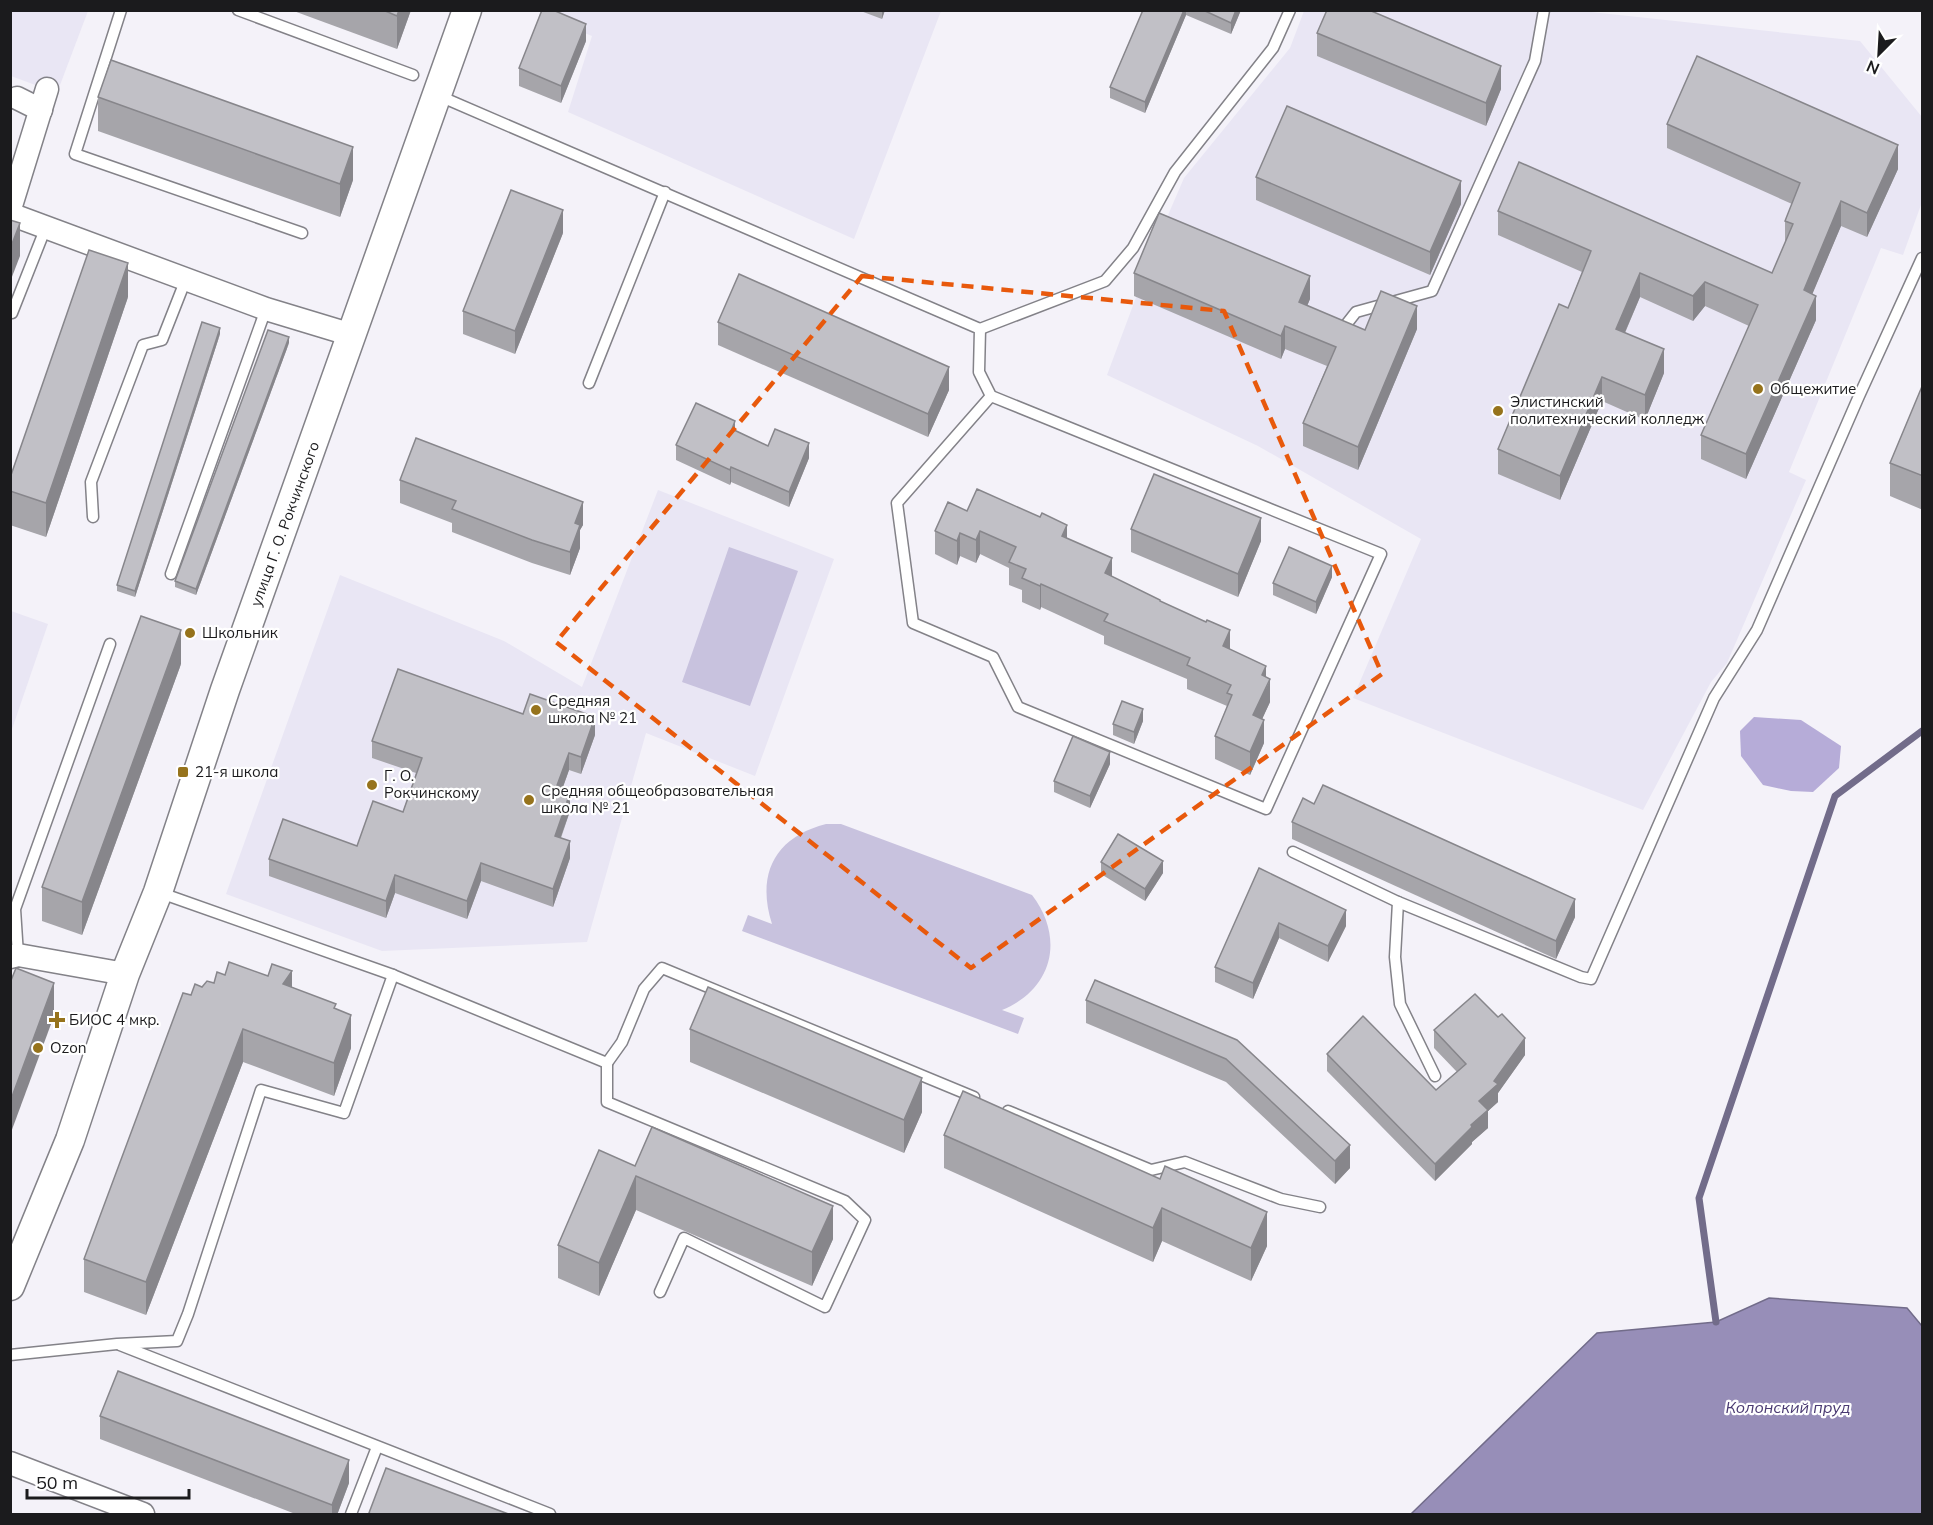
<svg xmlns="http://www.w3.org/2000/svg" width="1933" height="1525" font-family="Mulish,sans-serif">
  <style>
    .built { fill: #e9e6f4 }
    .green { fill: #c8c2de }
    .forest { fill: #b6acd8 }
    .water { fill: #978eb8; stroke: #726c8a; stroke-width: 1.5 }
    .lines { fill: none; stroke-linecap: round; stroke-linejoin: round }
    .stream { stroke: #726c8a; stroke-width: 7 }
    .service-casing { stroke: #838288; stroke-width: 13 }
    .minor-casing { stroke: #838288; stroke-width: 25 }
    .tertiary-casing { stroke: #838288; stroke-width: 31 }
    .service { stroke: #fff; stroke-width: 10 }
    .minor { stroke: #fff; stroke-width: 22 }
    .tertiary { stroke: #fff; stroke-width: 28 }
    .wall { fill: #a6a5aa }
    .shaded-wall { fill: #87868b }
    .building { fill: #c1c0c6; stroke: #87868b; stroke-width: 1.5 }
    .marked { fill: none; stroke: #e8590c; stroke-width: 4.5; stroke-dasharray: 12 8; stroke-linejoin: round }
    .poi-dot { fill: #96731c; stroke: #fff; stroke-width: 2 }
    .labels { text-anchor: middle; stroke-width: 4.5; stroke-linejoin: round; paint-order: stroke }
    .poi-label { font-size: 15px; fill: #1b1b1d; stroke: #fff; text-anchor: start }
    .street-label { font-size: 15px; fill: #1b1b1d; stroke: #fff }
    .water-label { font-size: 16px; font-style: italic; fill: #4a3a72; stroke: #fff }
  </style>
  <rect width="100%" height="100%" fill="#f4f2f9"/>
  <g class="built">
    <path d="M555 10 941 11 854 239 568 112 592 36 552 20Z"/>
    <path d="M10 11H88L57 93 11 76Z"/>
    <path d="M1304 11H1582L1860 41 1922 117V202L1903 255 1881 248 1789 472 1806 480 1727 663 1711 682 1643 810 1353 698 1421 539 1258 446 1107 375 1159 236 1184 178 1290 48Z"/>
    <path d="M658 490 834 559 755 776 646 733 587 942 382 951 226 894 340 575 504 641 582 687Z"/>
    <path d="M11 611 48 624 11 732 10 611Z"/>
  </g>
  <g class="green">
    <path d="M729 547 798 571 750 706 682 682Z"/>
    <path d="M826 824H841L1032 895C1065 938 1053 989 1002 1010L1024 1018 1018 1034 742 931 748 915 772 924C756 874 775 837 826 824Z"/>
  </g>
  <path class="forest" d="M1754 717 1801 720 1841 746 1839 768 1813 792 1791 791 1763 785 1741 756 1740 731Z"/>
  <path class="water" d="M1769 1298 1907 1308 1922 1326V1514H1411L1597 1333 1716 1322Z"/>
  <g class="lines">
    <path class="stream" d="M1716 1322 1699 1198 1835 796 1922 731"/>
    <g class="service-casing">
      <g id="service">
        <path d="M121 10 75 154 302 233"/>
        <path d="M238 10 413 75"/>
        <path d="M437 95 980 329 979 372 991 396 1381 554 1266 809 1018 707 993 657 913 623 897 503 991 396"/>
        <path d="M10 313H12L46 227"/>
        <path d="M1345 326 1356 312 1432 291 1535 61 1544 10"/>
        <path d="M980 329 1105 281 1133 248 1175 172 1273 48 1290 10"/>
        <path d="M589 383 665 192"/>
        <path d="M93 517 91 482 143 345 162 340 186 279"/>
        <path d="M171 574 266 309"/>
        <path d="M1293 852 1398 902 1581 977 1591 979 1714 698 1757 630 1859 396 1922 258"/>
        <path d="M158 892 393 975 607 1063 622 1042 644 989 662 968 974 1097"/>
        <path d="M1398 902 1395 957 1400 1004 1435 1076"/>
        <path d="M16 955H18L15 909 110 644"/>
        <path d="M607 1063V1102L845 1201 865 1220 825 1307 684 1238 660 1292"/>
        <path d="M1008 1111 1151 1170 1185 1162 1281 1199 1320 1207"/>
        <path d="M120 1345 550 1514"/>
        <path d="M10 1355 117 1344 177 1341 188 1314 261 1090 344 1113 393 975"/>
        <path d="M351 1514 377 1447"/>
      </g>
    </g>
    <g class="minor-casing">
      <g id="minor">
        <path d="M17 98 41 110"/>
        <path d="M10 209 47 89"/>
        <path d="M10 214 266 309 352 335"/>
        <path d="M10 957 18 955 125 974"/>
        <path d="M10 1463 143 1514"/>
      </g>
    </g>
    <g class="tertiary-casing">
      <path id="tertiary" d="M10 1286 70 1140 125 974 158 892 225 690 467 10"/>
    </g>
    <use href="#service" class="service"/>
    <use href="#minor" class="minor"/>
    <use href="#tertiary" class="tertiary"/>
  </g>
  <g class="wall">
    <path d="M291 10H411L397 49Z"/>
    <path d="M858 10H885L882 19Z"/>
    <path d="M1143 10H1241L1231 34 1186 15 1145 113 1110 98V87Z"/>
    <path d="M1317 33 1501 89 1486 126 1317 56Z"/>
    <path d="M586 41 561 103 519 86V68Z"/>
    <path d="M98 97 353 180 340 217 98 131Z"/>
    <path d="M1667 124 1898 169 1867 237 1841 226 1812 294 1816 320 1746 479 1701 459V435L1749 326 1705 306 1693 321 1640 297 1625 333 1664 373 1645 420 1602 401 1560 500 1498 474V449L1568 308 1582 272 1498 235V211L1772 273 1785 244V221L1792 204 1667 148Z"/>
    <path d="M1256 177 1461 204 1430 275 1256 200Z"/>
    <path d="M563 233 515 354 463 334V311Z"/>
    <path d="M1134 273 1310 299 1307 306 1365 330 1417 329 1358 470 1303 446V423L1327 366 1285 349 1281 359 1134 296Z"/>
    <path d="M128 297 46 537 10 525V478Z"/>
    <path d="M718 322 949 390 928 437 718 345Z"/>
    <path d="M220 334 135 597 117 591V585Z"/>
    <path d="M289 343 196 595 175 587V581Z"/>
    <path d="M1923 384V510L1890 496V463Z"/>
    <path d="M735 431 768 446 809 458 789 507 731 482 730 485 676 460V445Z"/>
    <path d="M400 480 583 525 580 530V548L570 575 532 563 452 532V523L400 503Z"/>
    <path d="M967 511 1067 538 1112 577 1160 602 1230 649 1266 677 1270 702 1262 719 1264 743 1250 775 1215 759V736L1227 706 1187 689V679L1104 644V636L1041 607 1040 610 1022 602V590L1009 585V568L980 554 976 563 960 556 957 565 935 554V531Z"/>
    <path d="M1131 529 1261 541 1238 597 1131 552Z"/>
    <path d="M1332 577 1316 614 1273 595V583Z"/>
    <path d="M181 664 82 935 42 921V887Z"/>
    <path d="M523 714 595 735 581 774 569 770 562 790 570 811 561 838 570 858 553 907 481 881 467 919 395 893 386 918 269 876V859L357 846 403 812 416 773 372 758V741Z"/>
    <path d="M1143 721 1134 744 1113 735V724Z"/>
    <path d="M1110 764 1090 808 1054 792V781Z"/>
    <path d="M1292 822 1575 917 1556 959 1292 839Z"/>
    <path d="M1101 862 1163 873 1145 901 1101 874Z"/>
    <path d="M1259 868 1346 926 1328 962 1279 938 1253 999 1215 982V967Z"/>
    <path d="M225 975 292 987 336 1009 351 1048 334 1096 243 1062 146 1315 84 1292V1259L191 995 202 987 214 983Z"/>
    <path d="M1086 1000 1237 1040 1350 1168 1335 1184 1226 1082 1086 1023Z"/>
    <path d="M690 1029 922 1112 904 1153 690 1062Z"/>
    <path d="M1434 1030 1525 1055 1498 1093V1102L1488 1111V1128L1472 1142V1144L1435 1181 1327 1071V1054L1436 1090 1457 1072 1434 1048Z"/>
    <path d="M963 1091 1267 1246 1251 1281 1162 1241 1153 1262 944 1168V1135Z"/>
    <path d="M635 1166 833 1239 812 1286 636 1210 599 1296 558 1278V1245Z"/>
    <path d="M100 1416 349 1483 337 1515H298L100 1439Z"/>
  </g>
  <g class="shaded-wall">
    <path d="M399 10H411L397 49V16Z"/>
    <path d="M882 10H885L882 19Z"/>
    <path d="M1184 10H1186V15L1145 113V102Z"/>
    <path d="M1236 10H1241L1231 34V23Z"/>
    <path d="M586 24V41L561 103V86Z"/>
    <path d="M1501 66V89L1486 126V103Z"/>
    <path d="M1898 145V169L1867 237V213Z"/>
    <path d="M353 147V180L340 217V184Z"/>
    <path d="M1461 181V204L1430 275V252Z"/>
    <path d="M1841 201V226L1804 314V290Z"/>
    <path d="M563 210V233L515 354V331Z"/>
    <path d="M20 223V256L10 282V249Z"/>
    <path d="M128 263V297L46 537V503Z"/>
    <path d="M1640 273V297L1616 353V329Z"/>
    <path d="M1310 276V299L1299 325V302Z"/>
    <path d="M1705 282V306L1693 321V296Z"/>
    <path d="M1816 296V320L1746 479V454Z"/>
    <path d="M1417 306V329L1358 470V447Z"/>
    <path d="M1285 326V349L1281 359V336Z"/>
    <path d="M220 328V334L135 597V591Z"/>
    <path d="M289 337V343L196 595V589Z"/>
    <path d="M1664 349V373L1645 420V395Z"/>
    <path d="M949 367V390L928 437V414Z"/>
    <path d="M1602 377V401L1560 500V476Z"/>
    <path d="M735 421V436L732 429Z"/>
    <path d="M809 443V458L789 507V492Z"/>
    <path d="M731 467V482L730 485V470Z"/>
    <path d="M583 502V525L580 530V548L570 575V552L575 523Z"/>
    <path d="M1261 518V541L1238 597V574Z"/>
    <path d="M1067 525V548L1062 536Z"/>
    <path d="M980 531V554L976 563V540Z"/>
    <path d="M960 533V556L957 565V541Z"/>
    <path d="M1112 558V581L1105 573Z"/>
    <path d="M1332 566V577L1316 614V602Z"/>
    <path d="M1041 584V607L1040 610V586Z"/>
    <path d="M181 630V664L82 935V902Z"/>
    <path d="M1230 630V653L1223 646Z"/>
    <path d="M1266 666V689L1270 679V702L1253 739V715L1262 675Z"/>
    <path d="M1143 709V721L1134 744V732Z"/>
    <path d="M595 717V735L581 774V757Z"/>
    <path d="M1264 720V743L1250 775V752Z"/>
    <path d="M1110 752V764L1090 808V796Z"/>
    <path d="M569 753V770L556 806V788Z"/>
    <path d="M570 793V811L555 853V836Z"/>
    <path d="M570 841V858L553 907V889Z"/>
    <path d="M1163 861V873L1145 901V889Z"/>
    <path d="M481 863V881L467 919V901Z"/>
    <path d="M395 875V893L386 918V901Z"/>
    <path d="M1575 899V917L1556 959V941Z"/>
    <path d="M1346 910V926L1328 962V946Z"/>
    <path d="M1279 923V938L1253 999V983Z"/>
    <path d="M292 971V1005L283 984Z"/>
    <path d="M54 983V1016L10 1135V1102Z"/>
    <path d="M351 1015V1048L334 1096V1063Z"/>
    <path d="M243 1029V1062L146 1315V1282Z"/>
    <path d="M1525 1038V1055L1498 1093V1102L1488 1111V1128L1472 1142V1144L1435 1181V1164L1471 1125 1479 1101Z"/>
    <path d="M922 1078V1112L904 1153V1120Z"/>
    <path d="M1350 1145V1168L1335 1184V1161Z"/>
    <path d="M636 1176V1210L599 1296V1263Z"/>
    <path d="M833 1206V1239L812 1286V1252Z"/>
    <path d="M1162 1208V1241L1153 1262V1228Z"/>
    <path d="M1267 1212V1246L1251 1281V1248Z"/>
    <path d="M349 1460V1483L337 1515H332V1505Z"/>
  </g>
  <g class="building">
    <path d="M383 10H399L397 16Z"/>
    <path d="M542 10H553L586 24 561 86 519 68Z"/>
    <path d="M1143 10H1184L1145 102 1110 87Z"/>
    <path d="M1203 10H1236L1231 23Z"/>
    <path d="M1327 10H1369L1501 66 1486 103 1317 33Z"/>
    <path d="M1697 56 1898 145 1867 213 1841 201 1804 290 1816 296 1746 454 1701 435 1758 305 1705 282 1693 296 1640 273 1616 329 1664 349 1645 395 1602 377 1560 476 1498 449 1559 304 1568 308 1591 251 1498 211 1519 162 1772 273 1793 224 1785 221 1800 183 1667 124Z"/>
    <path d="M111 60 353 147 340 184 98 97Z"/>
    <path d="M1287 106 1461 181 1430 252 1256 177Z"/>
    <path d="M511 190 563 210 515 331 463 311Z"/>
    <path d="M1159 213 1310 276 1299 302 1365 330 1381 291 1417 306 1358 447 1303 423 1336 347 1285 326 1281 336 1134 273Z"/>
    <path d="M10 220 20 223 10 249Z"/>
    <path d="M89 250 128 263 46 503 10 491V478Z"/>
    <path d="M739 274 949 367 928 414 718 322Z"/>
    <path d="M202 322 220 328 135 591 117 585Z"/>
    <path d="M268 330 289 337 196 589 175 581Z"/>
    <path d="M1923 384V476L1890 463Z"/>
    <path d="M696 403 735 421 732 429 768 446 775 429 809 443 789 492 731 467 730 470 676 445Z"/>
    <path d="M416 438 583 502 575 523 580 525 570 552 532 540 452 509 456 501 400 480Z"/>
    <path d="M1154 474 1261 518 1238 574 1131 529Z"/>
    <path d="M977 489 1040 517 1042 513 1067 525 1062 536 1112 558 1105 573 1160 600V601L1206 622 1207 620 1230 630 1223 646 1266 666 1262 675 1270 679 1253 715 1264 720 1250 752 1215 736 1232 695 1227 693 1231 685 1187 665 1190 658 1104 621 1108 614 1041 584 1040 586 1022 578 1026 569 1009 562 1016 547 980 531 976 540 960 533 957 541 935 531 948 502 967 511Z"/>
    <path d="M1289 547 1332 566 1316 602 1273 583Z"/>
    <path d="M141 616 181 630 82 902 42 887Z"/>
    <path d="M398 669 523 714 530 694 595 717 581 757 569 753 556 788 570 793 555 836 570 841 553 889 481 863 467 901 395 875 386 901 269 859 283 819 357 846 373 801 403 812 422 758 372 741Z"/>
    <path d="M1122 701 1143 709 1134 732 1113 724Z"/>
    <path d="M1073 736 1110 752 1090 796 1054 781Z"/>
    <path d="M1323 785 1575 899 1556 941 1292 822 1303 798 1314 804Z"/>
    <path d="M1118 834 1163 861 1145 889 1101 862Z"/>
    <path d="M1259 868 1346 910 1328 946 1279 923 1253 983 1215 967Z"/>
    <path d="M229 962 268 976 272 964 292 971 283 984 336 1004 334 1008 351 1015 334 1063 243 1029 146 1282 84 1259 183 993 191 995 195 984 202 987 207 981 214 983 217 972 225 975Z"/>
    <path d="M16 968 54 983 10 1102V983Z"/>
    <path d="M1095 980 1237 1040 1350 1145 1335 1161 1226 1059 1086 1000Z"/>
    <path d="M708 987 922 1078 904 1120 690 1029Z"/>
    <path d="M1475 994 1498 1017 1502 1014 1525 1038 1494 1081 1498 1084 1479 1101 1488 1110 1471 1125 1472 1127 1435 1164 1327 1054 1363 1016 1436 1090 1466 1064 1434 1030Z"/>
    <path d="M963 1091 1160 1179 1165 1166 1267 1212 1251 1248 1162 1208 1153 1228 944 1135Z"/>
    <path d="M652 1127 833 1206 812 1252 636 1176 599 1263 558 1245 599 1150 635 1166Z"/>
    <path d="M118 1371 349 1460 332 1505 100 1416Z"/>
    <path d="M386 1468 511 1515H373L369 1513Z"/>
  </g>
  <path class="marked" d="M862 276 1224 311 1382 674 971 968 556 642Z"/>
  <g class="poi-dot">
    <circle cx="1758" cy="389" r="6"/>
    <circle cx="1498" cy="411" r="6"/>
    <circle cx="190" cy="633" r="6"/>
    <circle cx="536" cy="710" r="6"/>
    <rect x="177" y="766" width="12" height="12" rx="3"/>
    <circle cx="372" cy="785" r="6"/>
    <circle cx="529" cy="800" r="6"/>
    <path d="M54 1011h6v6h6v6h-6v6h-6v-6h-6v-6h6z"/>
    <circle cx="38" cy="1048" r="6"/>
  </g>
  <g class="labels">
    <g class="poi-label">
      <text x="1770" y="394">Общежитие</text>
      <text x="1510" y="407">Элистинский<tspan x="1510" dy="17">политехнический колледж</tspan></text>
      <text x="202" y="638">Школьник</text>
      <text x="548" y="706">Средняя<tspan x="548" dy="17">школа № 21</tspan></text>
      <text x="195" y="777">21-я школа</text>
      <text x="384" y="781">Г. О.<tspan x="384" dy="17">Рокчинскому</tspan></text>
      <text x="541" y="796">Средняя общеобразовательная<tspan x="541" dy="17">школа № 21</tspan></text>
      <text x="69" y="1025">БИОС 4 мкр.</text>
      <text x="50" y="1053">Ozon</text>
    </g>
    <g class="street-label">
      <text transform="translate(285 524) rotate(-70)" y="5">улица Г. О. Рокчинского</text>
    </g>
    <g class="water-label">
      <text x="1788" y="1413">Колонский пруд</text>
    </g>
  </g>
  <rect width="1933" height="1525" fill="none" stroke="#1b1b1d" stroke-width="24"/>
  <g transform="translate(1879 54) rotate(204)" stroke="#ffffff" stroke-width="4.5" paint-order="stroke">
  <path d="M0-4.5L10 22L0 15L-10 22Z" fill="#1b1b1d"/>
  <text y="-9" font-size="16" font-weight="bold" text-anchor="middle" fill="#1b1b1d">N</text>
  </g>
  <path d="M27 1489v9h162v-9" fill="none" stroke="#1b1b1d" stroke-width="3"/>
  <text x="36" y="1489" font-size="18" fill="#1b1b1d" stroke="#ffffff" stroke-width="4.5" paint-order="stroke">50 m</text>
</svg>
